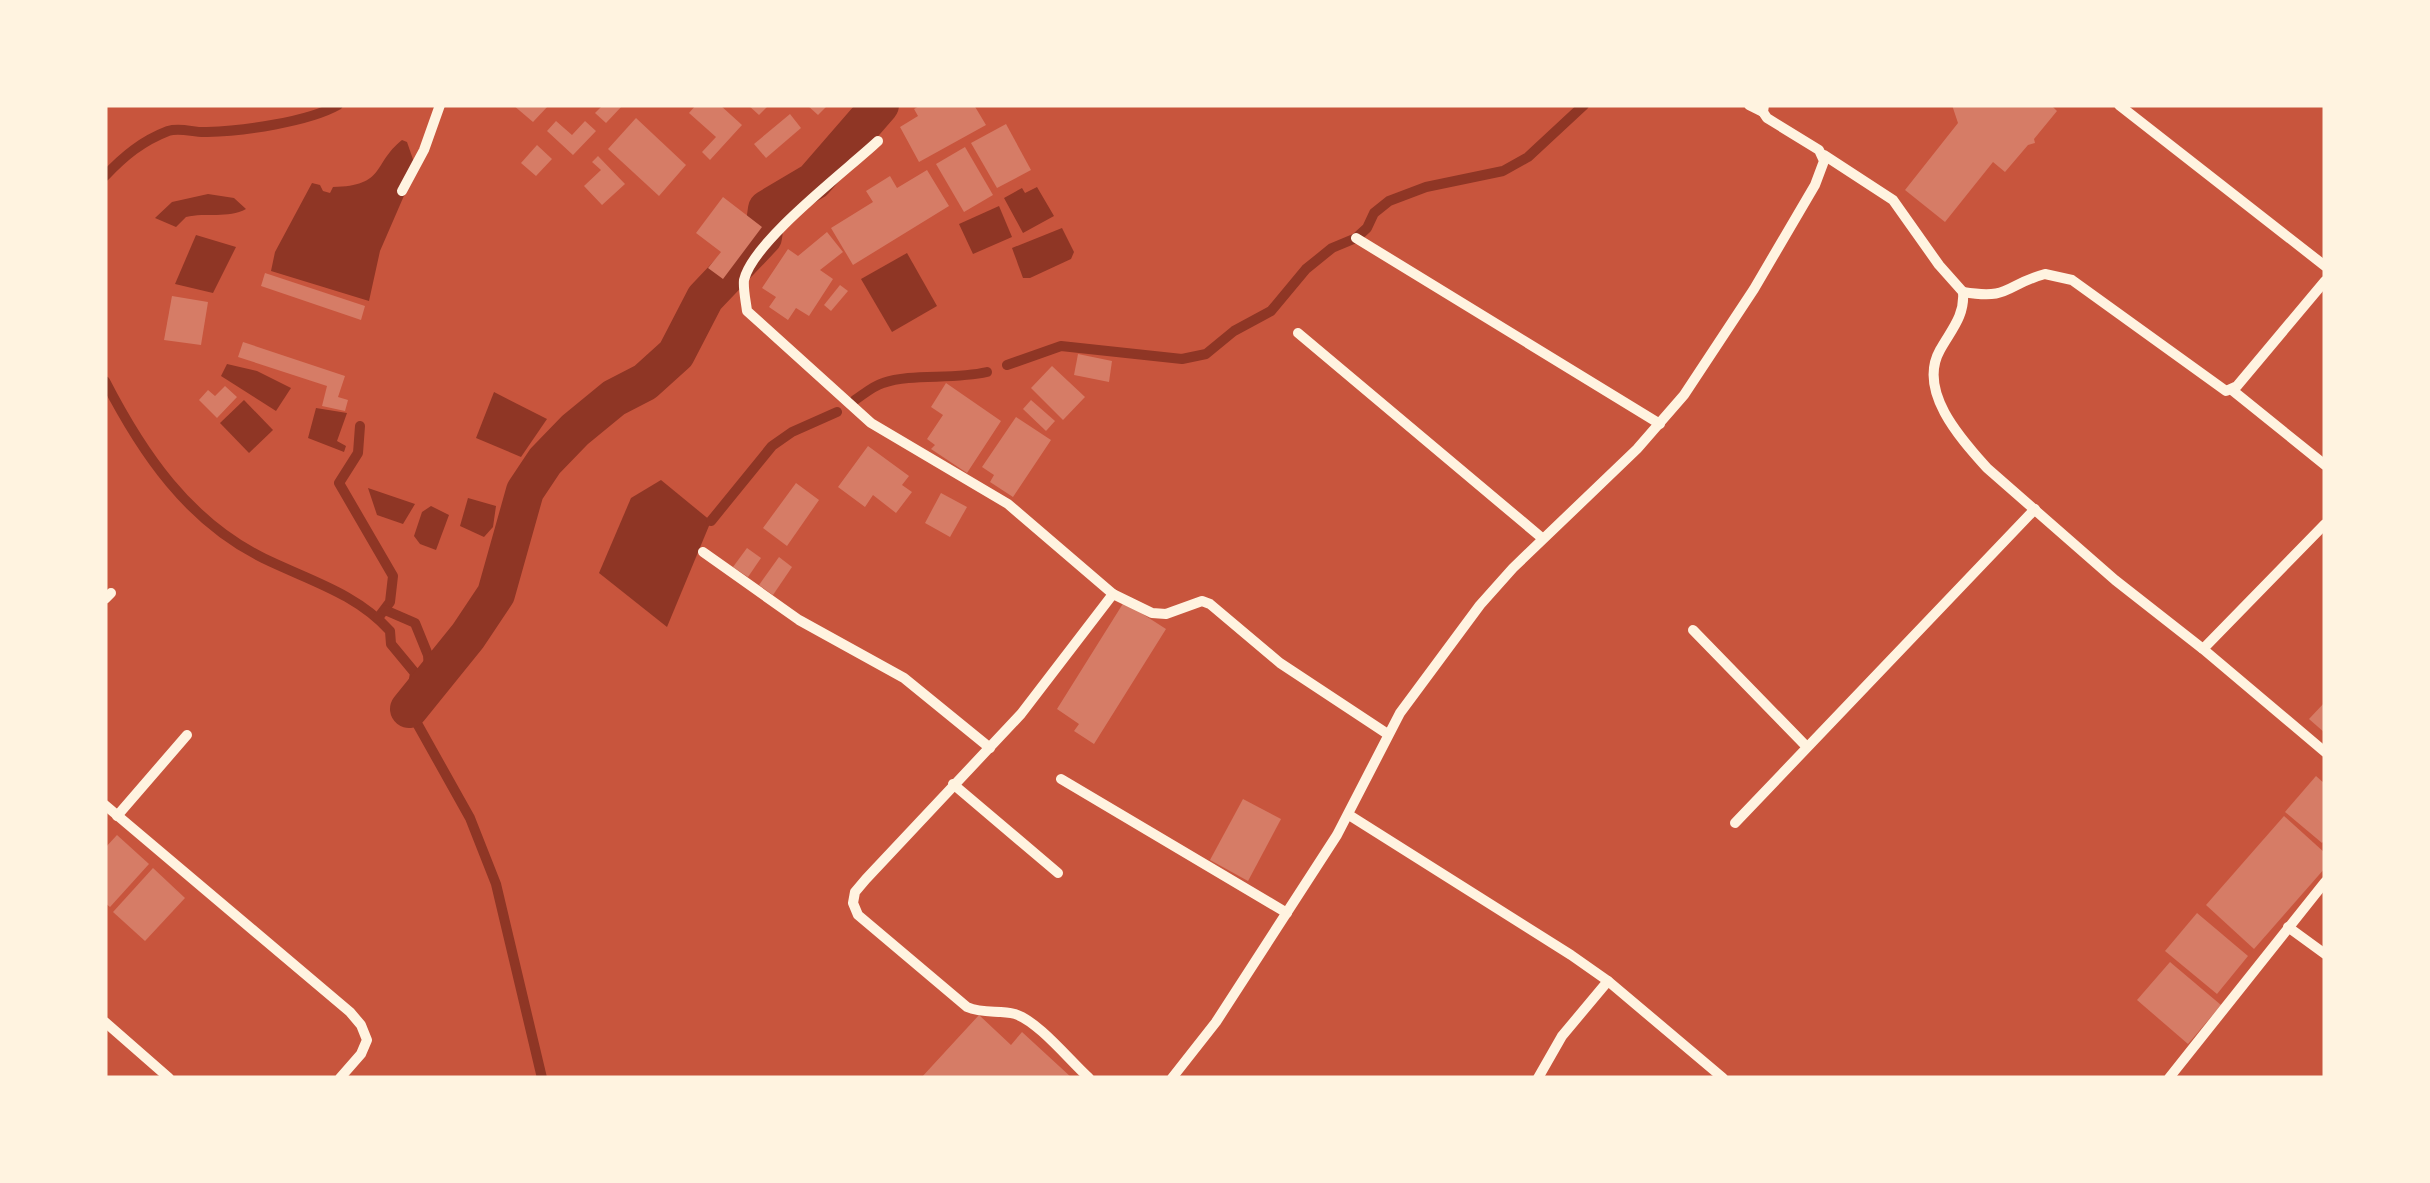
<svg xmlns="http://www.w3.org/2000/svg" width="2430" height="1183" font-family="'Archivo Narrow',sans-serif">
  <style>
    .water { fill: #8f3625 }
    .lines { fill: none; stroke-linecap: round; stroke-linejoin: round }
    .stream { stroke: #8f3625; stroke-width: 10 }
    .canal { stroke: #8f3625; stroke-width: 38 }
    .building { fill: #d67c66 }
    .minor { stroke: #fff3e0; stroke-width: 10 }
  </style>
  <rect width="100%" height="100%" fill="#c8553d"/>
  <g class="water">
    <path d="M402 140 407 142 416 168 380 251 369 301 271 271 275 252 312 183 320 185 323 191 330 193 333 187C386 186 372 164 402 140Z"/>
    <path d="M1037 187 1054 216 1023 233 1004 198 1022 188 1025 193Z"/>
    <path d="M208 194 234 198 246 209C228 219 206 212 186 217L176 227 155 218 172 202Z"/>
    <path d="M999 206 1012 237 973 254 959 224Z"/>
    <path d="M1062 228 1074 252 1071 259 1030 278H1023L1012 248Z"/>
    <path d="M196 235 236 247 213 293 175 284Z"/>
    <path d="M907 253 937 306 892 332 861 279Z"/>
    <path d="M227 364 257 371 291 388 276 411 221 376Z"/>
    <path d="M494 392 547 419 521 457 476 438Z"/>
    <path d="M244 400 273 430 249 453 220 423Z"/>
    <path d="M316 408 347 413 337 441 346 446 344 452 308 438Z"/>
    <path d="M661 480 711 521 667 627 599 573 631 498Z"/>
    <path d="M368 488 415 504 403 524 377 515Z"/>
    <path d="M468 498 496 506 493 527 484 537 460 526Z"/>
    <path d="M431 506 449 515 436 550 420 544 414 536 422 512Z"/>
  </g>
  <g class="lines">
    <g class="stream">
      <path d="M105 176C124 156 142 141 168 131 181 127 194 133 207 132 243 131 308 122 338 105"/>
      <path d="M1007 365 1061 346 1182 359 1206 354 1234 331 1271 311 1306 269 1332 248 1356 238 1367 228 1374 213 1389 201 1426 187 1503 171 1528 157 1584 105"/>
      <path d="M105 381C142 453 188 521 263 558 308 580 356 593 390 631L391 644 415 673 409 709 470 818 496 884 542 1078"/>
      <path d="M855 400C864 394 873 386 883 383 912 373 952 380 987 372"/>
      <path d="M360 426 358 453 339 483 393 576 390 602 378 618"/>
      <path d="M711 521 772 446 792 432 837 412"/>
      <path d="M385 610 415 623 428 655 430 681"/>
    </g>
    <path class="canal" d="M409 709 468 636 496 594 525 491 545 461 575 430 614 398 645 382 676 354 705 298 763 237 767 209 814 181 880 105"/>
  </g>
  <g class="building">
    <path d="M513 105H549L533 122Z"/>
    <path d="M603 105H623L606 123 595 113Z"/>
    <path d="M696 105H720L742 125 710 160 702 152 716 137 689 113Z"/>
    <path d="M748 105H769L759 115Z"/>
    <path d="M807 105H828L818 115Z"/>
    <path d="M921 105H974L986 125 919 162 900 127 918 116 914 109Z"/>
    <path d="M1952 105H2051L2057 111 2034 139 2035 143 2028 145 2005 172 1993 162 1945 222 1905 190 1958 123Z"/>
    <path d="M790 114 801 128 766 158 754 144Z"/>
    <path d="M636 118 686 165 659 196 608 149Z"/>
    <path d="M556 121 572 135 585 121 596 131 573 155 547 131Z"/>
    <path d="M1006 124 1031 170 997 188 971 143Z"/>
    <path d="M537 145 552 159 536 176 521 163Z"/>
    <path d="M965 147 993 195 964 212 936 164Z"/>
    <path d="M598 156 625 184 602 205 584 186 601 170 592 162Z"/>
    <path d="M927 170 949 206 853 265 831 228 873 202 866 191 890 176 897 188Z"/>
    <path d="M723 197 762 227 723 279 708 268 721 252 696 233Z"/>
    <path d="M827 232 843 252 820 270 833 279 809 316 796 308 788 320 769 307 776 297 762 288 788 249 798 256Z"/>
    <path d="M265 273 365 306 361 320 261 286Z"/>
    <path d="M840 285 848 291 831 311 824 305Z"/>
    <path d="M172 296 208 302 201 345 164 340Z"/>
    <path d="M243 342 345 376 338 397 348 400 345 411 322 406 327 386 238 357Z"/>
    <path d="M1078 354 1112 361 1109 382 1074 375Z"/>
    <path d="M1052 366 1085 397 1063 420 1031 388Z"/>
    <path d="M946 383 1001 421 967 473 931 449 935 445 927 439 943 415 931 407Z"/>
    <path d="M225 386 237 397 217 418 199 400 208 390 215 396Z"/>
    <path d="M1031 400 1055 421 1046 431 1023 409Z"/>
    <path d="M1016 417 1051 440 1013 497 990 482 994 475 982 467Z"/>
    <path d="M868 446 909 476 902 485 912 492 896 513 873 495 865 507 838 487Z"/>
    <path d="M796 483 819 500 787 546 763 528Z"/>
    <path d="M941 493 967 507 950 537 925 523Z"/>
    <path d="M747 548 761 558 748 577 733 567Z"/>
    <path d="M779 557 792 567 773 595 759 585Z"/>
    <path d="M1124 602 1166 629 1094 744 1074 731 1079 724 1057 709Z"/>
    <path d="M2325 702V733L2309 719Z"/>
    <path d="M2316 776 2325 784V839L2322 843 2285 812Z"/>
    <path d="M1243 799 1281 819 1248 881 1210 860Z"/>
    <path d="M2284 816 2325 853V868L2254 949 2206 905Z"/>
    <path d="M117 835 149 864 110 907 105 903V848Z"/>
    <path d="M153 868 185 898 145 941 113 912Z"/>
    <path d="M2197 913 2248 956 2217 994 2165 951Z"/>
    <path d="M2170 962 2221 1005 2188 1044 2137 1000Z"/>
    <path d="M979 1015 1011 1045 1022 1032 1072 1078H921Z"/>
  </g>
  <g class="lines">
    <g class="minor">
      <path d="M1749 105 1763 112"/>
      <path d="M2119 105 2325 266"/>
      <path d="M878 141C847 170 753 241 744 280 743 289 746 302 747 311L871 423 1008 504 1113 594 1152 613 1166 614 1202 601 1210 604 1280 663 1386 733"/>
      <path d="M1824 155 1893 200 1939 265 1963 292C1965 316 1951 330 1940 350 1917 391 1961 439 1987 468L2115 580 2203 649 2325 752"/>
      <path d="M402 191 424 150 440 105"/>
      <path d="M1356 238 1660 424"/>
      <path d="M1963 292C2012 300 2004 285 2045 274L2072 280 2226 391 2237 386 2325 281"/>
      <path d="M1298 333 1542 538"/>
      <path d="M2232 390 2325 465"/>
      <path d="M703 552 799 620 904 678 990 748"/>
      <path d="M105 599 111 593"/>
      <path d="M1693 630 1805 745"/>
      <path d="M2203 649 2325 524"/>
      <path d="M1061 779 1287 913"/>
      <path d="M953 784 1058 873"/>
      <path d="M105 805 350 1012 361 1025 367 1040 361 1054 340 1078"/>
      <path d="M1349 815 1571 955 1608 981 1723 1078"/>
      <path d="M117 816 187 735"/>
      <path d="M1735 823 2035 509"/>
      <path d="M2288 927 2325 954"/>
      <path d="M105 1022 169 1078"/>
      <path d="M1089 1078C1070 1061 1038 1021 1015 1014 998 1010 983 1014 967 1007L858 915 853 903 855 892 866 879 1021 714 1113 594"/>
      <path d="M1172 1078 1216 1022 1337 835 1400 713 1480 605 1513 568 1637 449 1684 395 1754 289 1815 185 1824 161 1819 150 1767 118 1763 112 1764 105"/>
      <path d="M1538 1078 1562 1036 1608 981"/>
      <path d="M2169 1078 2325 882"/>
    </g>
  </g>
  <rect width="2430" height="1183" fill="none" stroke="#fff3e0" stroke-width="215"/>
</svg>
